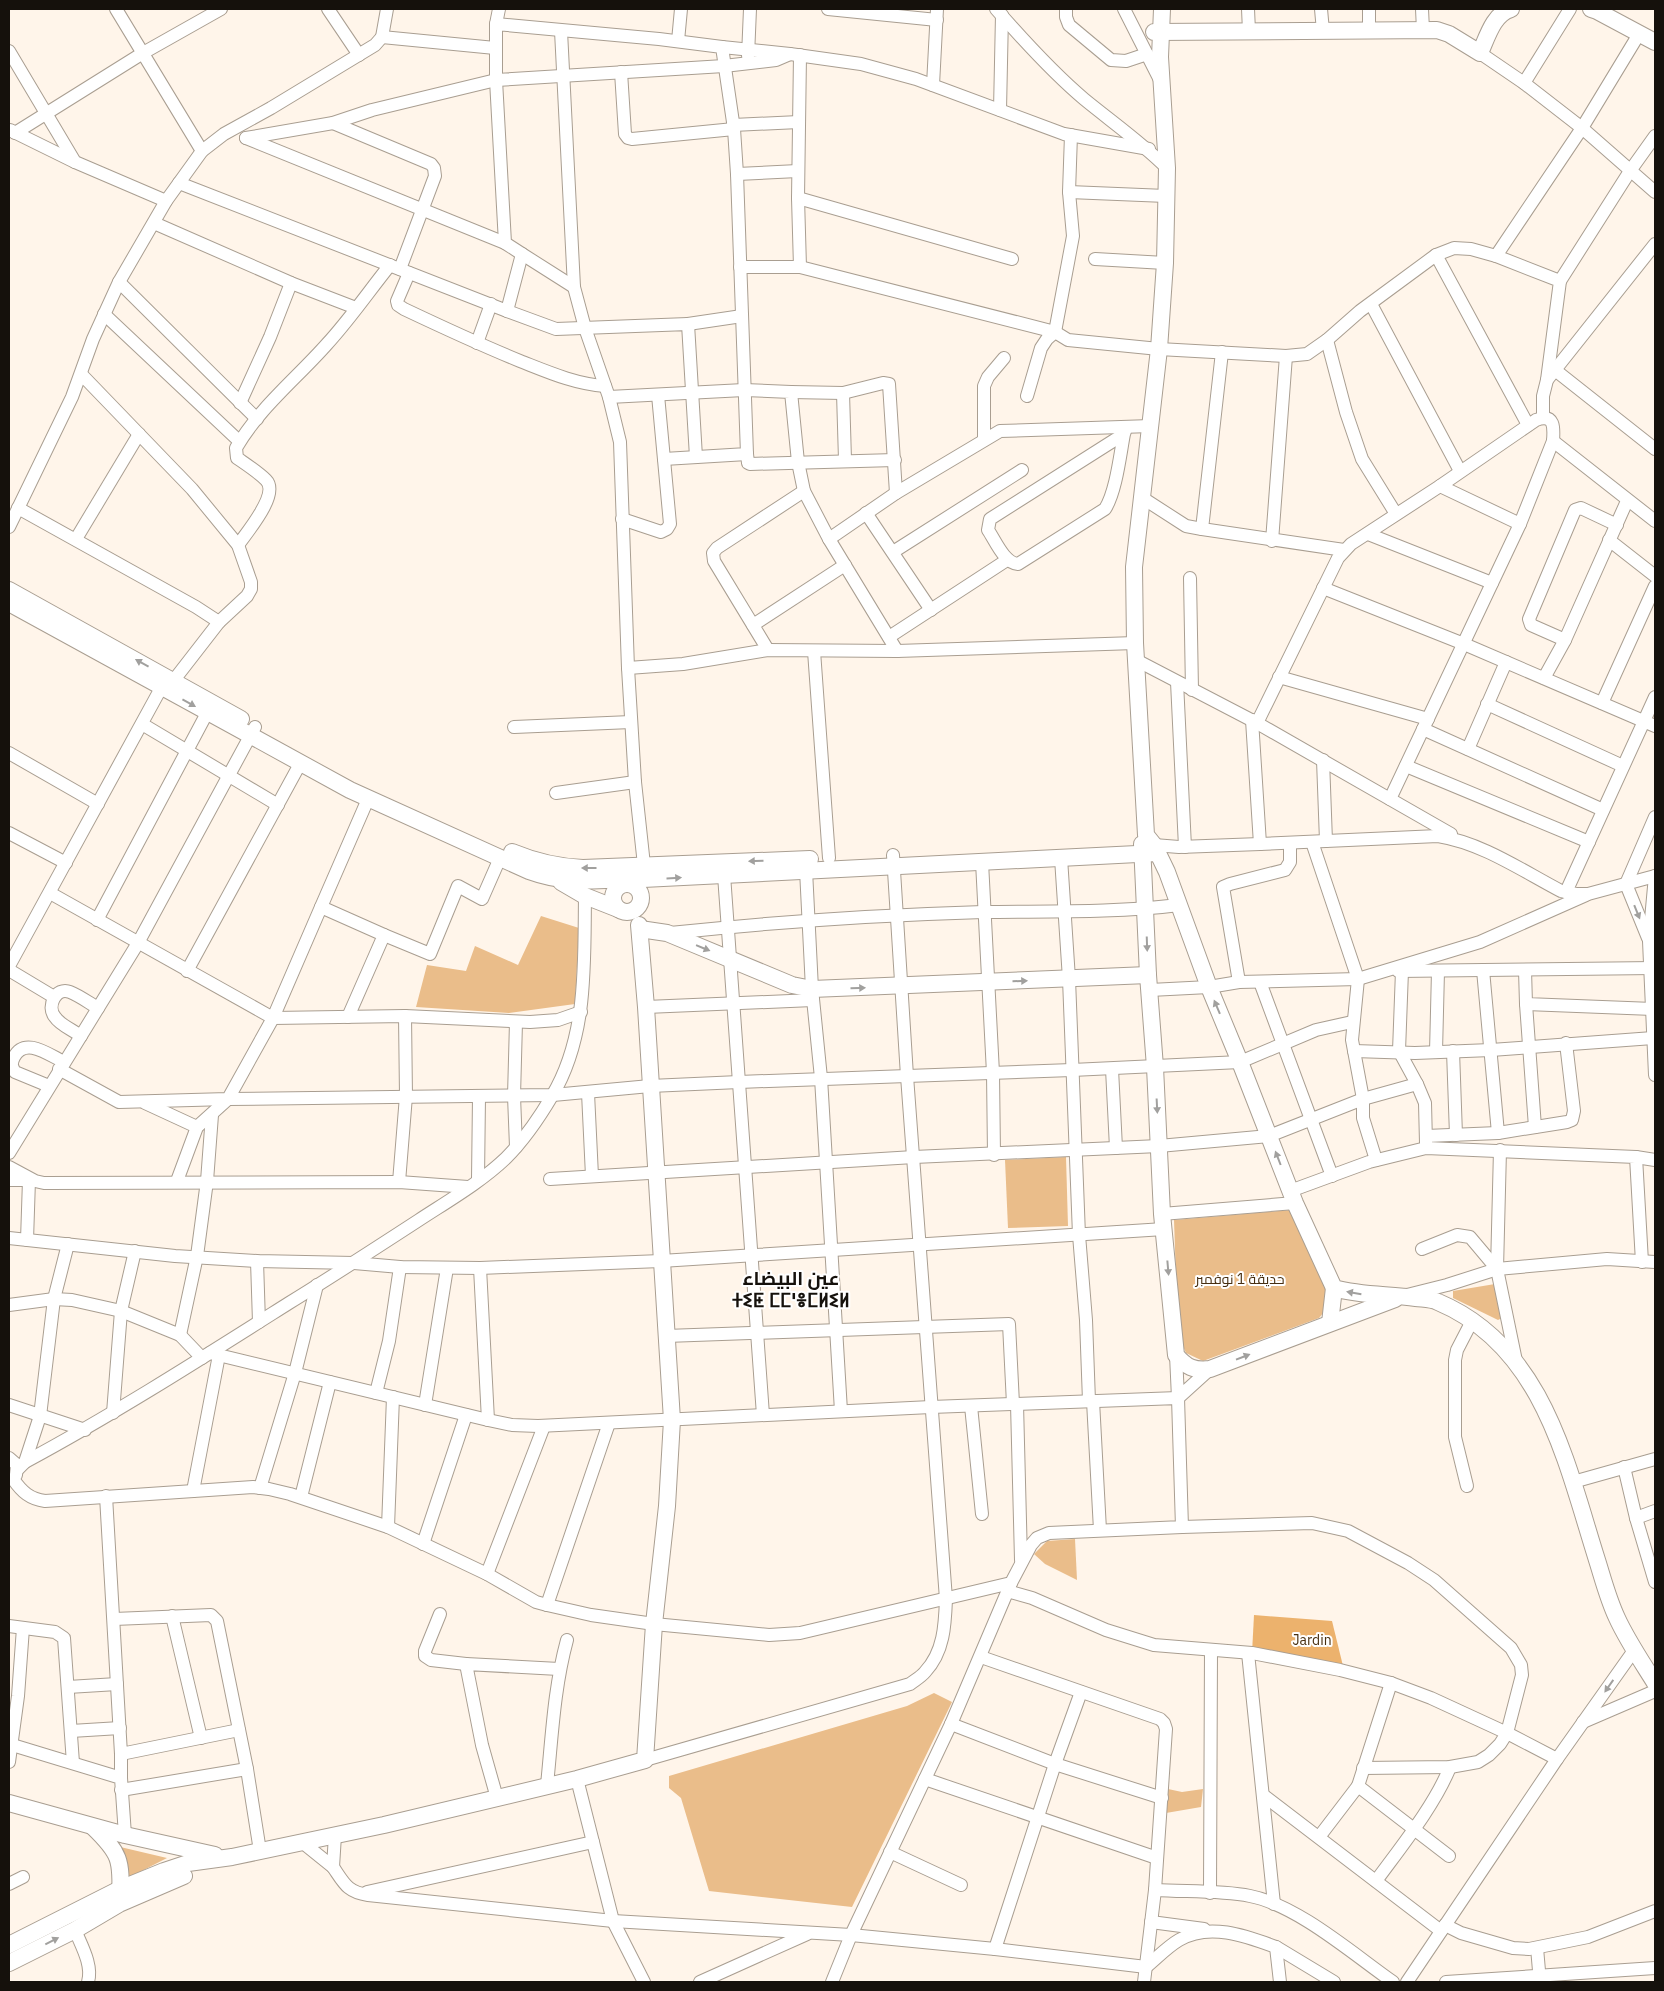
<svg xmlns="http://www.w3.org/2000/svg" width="1664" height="1991" font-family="'IBM Plex Sans',Cairo,'Noto Sans Tifinagh',sans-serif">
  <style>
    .green { fill: #eabd8a }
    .forest { fill: #ecb26d }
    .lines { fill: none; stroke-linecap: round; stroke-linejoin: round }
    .minor-casing { stroke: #a99e91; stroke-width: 14 }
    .major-casing { stroke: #a99e91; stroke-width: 18 }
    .minor { stroke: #fff; stroke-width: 12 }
    .major { stroke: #fff; stroke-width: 16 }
    .oneway { fill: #a1a09e }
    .labels { text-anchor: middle; stroke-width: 4; stroke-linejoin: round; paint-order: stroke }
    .park-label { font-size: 14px; fill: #472f11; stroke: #fff }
    .district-label { font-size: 19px; font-weight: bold; fill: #15110c; stroke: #fff }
  </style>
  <rect width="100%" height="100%" fill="#fff5ea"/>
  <g class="green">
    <path d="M541 916 579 928 575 1004 509 1013 416 1007 427 965 466 971 475 946 518 965Z"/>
    <path d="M1066 1157 1068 1226 1008 1228 1005 1160Z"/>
    <path d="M1291 1210 1326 1286 1324 1312 1319 1318 1203 1361 1186 1353 1178 1335 1174 1220Z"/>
    <path d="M1495 1284 1502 1318 1498 1320 1453 1298V1291Z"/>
    <path d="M1075 1539 1077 1580 1045 1564 1034 1554 1047 1541Z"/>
    <path d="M934 1693 952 1702 852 1907 709 1891 681 1798 669 1788V1776L907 1706Z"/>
    <path d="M1168 1789 1182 1792 1203 1789 1201 1807 1166 1813Z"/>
    <path d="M116 1846 167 1858 128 1878Z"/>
  </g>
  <path class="forest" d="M1254 1615 1332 1621 1343 1666 1252 1653Z"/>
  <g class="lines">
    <g class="minor-casing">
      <g id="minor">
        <path d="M116 9 202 151"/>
        <path d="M328 9 359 55"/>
        <path d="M828 9 937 20"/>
        <path d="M996 9C1024 41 1052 72 1084 99 1112 122 1141 142 1167 168"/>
        <path d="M1066 9V17L1069 25 1111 60 1126 61 1147 54"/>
        <path d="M1124 9 1160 80"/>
        <path d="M1248 9 1249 31"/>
        <path d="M1321 9 1323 31"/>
        <path d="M1422 9 1423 30"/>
        <path d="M496 24 499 9"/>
        <path d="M1369 29V9"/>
        <path d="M561 31 574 287 585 328 609 397 620 442 628 668 635 782 644 865"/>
        <path d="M382 37 495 48"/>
        <path d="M678 41 681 9"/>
        <path d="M722 47 790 54 861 64 916 79 1064 134 1149 149"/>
        <path d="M9 51 75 162 166 201"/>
        <path d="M1480 53 1524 83 1582 128 1655 192"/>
        <path d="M800 55 798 198 800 267"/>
        <path d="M748 56 750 9"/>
        <path d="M621 72 625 134 628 138 632 139 734 129"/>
        <path d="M1524 83 1570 9"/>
        <path d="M933 85 937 9"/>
        <path d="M1000 110 1002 15"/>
        <path d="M333 123 431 164 434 168 435 176 400 269"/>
        <path d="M733 125 799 122"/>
        <path d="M10 130 75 162"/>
        <path d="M15 133 143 53 221 9"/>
        <path d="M246 138 333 123 372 110 496 80 724 66 776 60 790 54"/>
        <path d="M246 138 505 243"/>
        <path d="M737 174 798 171"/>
        <path d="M179 183 507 311 522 254 505 243 496 80V24L659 39 722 47 734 129 737 174 747 454 664 459"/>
        <path d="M1069 192 1166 196"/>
        <path d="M798 198 1012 259"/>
        <path d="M154 223 291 283 356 308"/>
        <path d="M522 254 574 287"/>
        <path d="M1436 255 1528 425"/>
        <path d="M1496 256 1582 128 1639 34"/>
        <path d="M1095 259 1165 263"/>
        <path d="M740 267H800L1055 332 1068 340 1159 349 1286 356 1307 354 1327 340 1360 311 1436 255 1454 248 1471 249 1496 256 1560 281 1547 380"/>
        <path d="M409 273 397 301 398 305 404 309C442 327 481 345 520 361 548 372 575 384 605 386"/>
        <path d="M1560 281 1630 171 1655 136"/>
        <path d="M119 282 257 419"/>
        <path d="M1371 304 1460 471"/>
        <path d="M507 311 556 329 688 324 696 457"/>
        <path d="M104 314 239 441"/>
        <path d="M688 324 742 316"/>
        <path d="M1327 340 1346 412 1362 459 1396 514"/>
        <path d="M477 343 491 304"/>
        <path d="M1222 352 1202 529 1344 550"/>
        <path d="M1555 370 1655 449"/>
        <path d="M81 374 192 489 238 545 251 582V589L247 596 219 622"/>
        <path d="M791 392 843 393 883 383 889 384 896 493"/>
        <path d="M843 393 845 460"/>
        <path d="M1027 396 1041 348 1047 339 1055 332 1073 236 1069 192 1071 135"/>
        <path d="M609 397 744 390 791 392 798 462 804 491 829 539 897 651"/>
        <path d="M240 403 270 337 291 283"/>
        <path d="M1543 417V396L1547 380 1655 244"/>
        <path d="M1124 434 990 519 988 530C995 540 1004 563 1018 564L1105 509C1116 492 1120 455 1124 434L1126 428"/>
        <path d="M984 440V386L988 377 1004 358"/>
        <path d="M1553 441 1655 521"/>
        <path d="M747 454 748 463 750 464 895 460"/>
        <path d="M1440 486 1520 524"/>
        <path d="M1141 497 1186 526 1202 529"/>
        <path d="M18 508 196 607 219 622 174 680"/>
        <path d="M866 513 931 610"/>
        <path d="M622 519 661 532 667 529 670 524 658 395"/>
        <path d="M9 527 72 397 93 339 119 282 166 201 202 151 224 134 271 108 375 45 382 37 387 9"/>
        <path d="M1368 534 1492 583"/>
        <path d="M76 539 139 434"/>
        <path d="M829 539 896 493 1000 431 1151 426"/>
        <path d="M1609 540 1655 576"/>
        <path d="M1272 541 1286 356"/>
        <path d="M238 545C247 532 280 494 266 480 258 472 247 465 237 458L236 448C259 408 297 378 327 344 350 319 369 291 390 265"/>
        <path d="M893 552 1022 470"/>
        <path d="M1190 578 1192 690"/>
        <path d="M1323 588 1464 644 1655 726"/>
        <path d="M753 625 845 565"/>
        <path d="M889 637 1007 560"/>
        <path d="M1565 640 1531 625 1529 619 1575 510 1581 508 1617 525"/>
        <path d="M768 650 714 561 713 553 717 548 804 491"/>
        <path d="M814 651 829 858"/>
        <path d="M1136 660 1257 723 1451 834"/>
        <path d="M628 668 683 664 768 650 897 651 1135 643"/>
        <path d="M1279 677 1428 719"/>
        <path d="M1544 678 1565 640 1627 501"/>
        <path d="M1177 682 1185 847"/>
        <path d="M1602 703 1655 586"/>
        <path d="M1487 704 1623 766"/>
        <path d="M1252 720 1260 844"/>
        <path d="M1257 723 1338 558 1351 544 1440 486 1536 420C1555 413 1554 428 1553 441L1520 524 1390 799"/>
        <path d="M142 724 278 805"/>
        <path d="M514 727 631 722"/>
        <path d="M1423 729 1603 810"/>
        <path d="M1468 749 1506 662"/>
        <path d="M9 753 98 804"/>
        <path d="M1323 760 1326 841"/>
        <path d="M1406 766 1589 842"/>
        <path d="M556 793 635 782"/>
        <path d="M9 833 66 863"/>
        <path d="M1312 842 1358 979 1352 1040 1363 1099V1118L1376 1160"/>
        <path d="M1154 845 1179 847 1260 844 1438 836C1482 843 1521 870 1561 891L1576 894H1588L1655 876"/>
        <path d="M1061 858 1069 979 1079 1235 1086 1320 1089 1401"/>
        <path d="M982 862 993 1073 994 1155"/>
        <path d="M806 870 812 989 821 1078 841 1411"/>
        <path d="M724 875 763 1415"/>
        <path d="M1655 876 1649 941 1655 1075"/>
        <path d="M1566 892 1655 697"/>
        <path d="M50 893 273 1018 405 1016 530 1022 558 1020 581 1012"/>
        <path d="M321 907 368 799"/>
        <path d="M97 920 207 713"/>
        <path d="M670 933C774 922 878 915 983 912 1048 911 1114 913 1179 905"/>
        <path d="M384 935 430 954 458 886 482 899 500 858"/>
        <path d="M1648 938 1626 884 1655 817"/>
        <path d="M9 966 166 679"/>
        <path d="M9 970 54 997"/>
        <path d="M1483 970 1498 1133"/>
        <path d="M1525 970 1526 1004 1653 1009"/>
        <path d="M187 971 300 764"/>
        <path d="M1398 971 1655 968"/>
        <path d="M1402 971 1399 1051 1417 1084 1425 1103 1426 1143"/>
        <path d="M1239 982 1223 887 1230 884 1285 870 1290 862V843"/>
        <path d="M1260 982 1332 1176"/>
        <path d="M1150 990 1209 987 1239 982 1358 979 1480 942 1586 895"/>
        <path d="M1526 1004 1535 1127"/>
        <path d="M646 1007 813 1000"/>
        <path d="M516 1022 514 1096 516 1147"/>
        <path d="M81 1036C73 1030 60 1025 55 1017 46 1007 56 986 70 992 80 996 89 1003 98 1008"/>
        <path d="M1354 1051 1415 1053 1491 1050 1653 1038"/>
        <path d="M1453 1051 1456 1135"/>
        <path d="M1436 1052 1438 971"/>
        <path d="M59 1069 119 1102 228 1099 273 1018 321 907 384 935 348 1017"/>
        <path d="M1112 1069 1116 1148"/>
        <path d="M49 1086 15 1072C11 1066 11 1063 14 1057 25 1036 49 1055 64 1062"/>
        <path d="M588 1093 592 1176"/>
        <path d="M145 1103 197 1127"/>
        <path d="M1426 1136 1498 1133 1567 1122 1572 1120 1574 1111 1566 1043"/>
        <path d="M1500 1150 1497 1269 1516 1361"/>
        <path d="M9 1153 138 943 255 727"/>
        <path d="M1636 1157 1655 1160"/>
        <path d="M9 1167 35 1181 44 1183 399 1182 468 1187"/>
        <path d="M478 1179 479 1097"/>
        <path d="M550 1179 914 1157 1159 1146 1269 1136 1363 1099 1417 1084"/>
        <path d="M9 1180H31"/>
        <path d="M177 1181 197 1127 228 1099 553 1095 650 1086 739 1082 1072 1070 1240 1062 1316 1030 1352 1022"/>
        <path d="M399 1182 406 1096 405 1016"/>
        <path d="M1290 1191 1369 1162 1426 1148 1636 1157 1642 1262"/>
        <path d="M1162 1214 1295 1203"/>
        <path d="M9 1238 175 1256 257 1261 354 1263 400 1267 480 1268 661 1261 1164 1229"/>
        <path d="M27 1240 29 1180"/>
        <path d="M1422 1249 1457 1235 1470 1237 1497 1269"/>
        <path d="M257 1261 259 1322"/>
        <path d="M480 1268 488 1420"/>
        <path d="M1407 1295 1447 1285 1497 1269 1607 1259 1655 1262"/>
        <path d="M9 1305 54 1299 72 1300 121 1311 180 1335 197 1256 207 1181 212 1115"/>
        <path d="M180 1335 202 1358"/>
        <path d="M666 1336 1009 1324 1013 1404"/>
        <path d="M1176 1355 1178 1398 1210 1369"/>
        <path d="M376 1393 389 1341 400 1267"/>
        <path d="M1093 1401 1100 1530"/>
        <path d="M1017 1404 1021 1560"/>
        <path d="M9 1405 85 1430"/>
        <path d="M425 1405 447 1268"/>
        <path d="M971 1406 982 1514"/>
        <path d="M113 1413 121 1311 135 1251"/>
        <path d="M9 1458 17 1465 16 1475"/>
        <path d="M25 1462 40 1416 54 1299 68 1244"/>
        <path d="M1624 1467 1636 1518 1655 1582"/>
        <path d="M18 1469 25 1462C116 1413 202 1358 289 1303 333 1276 376 1248 419 1220 448 1201 481 1182 506 1158 524 1140 539 1118 552 1096 588 1036 584 963 585 896"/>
        <path d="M13 1479C22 1492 30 1499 45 1501L253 1487 269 1489 290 1494 388 1527 487 1574 536 1602 547 1605 591 1615 654 1624 769 1635 800 1633 1011 1583 1031 1545 1037 1538 1049 1533 1182 1527 1178 1398 931 1407 538 1426 512 1425 488 1420 210 1353"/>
        <path d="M1573 1482 1655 1459"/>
        <path d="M1467 1486 1455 1437V1360L1457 1350 1472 1321"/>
        <path d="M260 1488 295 1373 317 1285"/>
        <path d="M193 1491 219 1355"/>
        <path d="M106 1496 121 1754 239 1730"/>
        <path d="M301 1497 330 1382"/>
        <path d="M1636 1518 1655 1511"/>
        <path d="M388 1527 393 1397"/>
        <path d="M1182 1527 1312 1523 1348 1531 1408 1563 1434 1580 1511 1648 1521 1665 1522 1675 1507 1733 1500 1744 1489 1755 1478 1762 1450 1767 1363 1768"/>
        <path d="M423 1544 466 1415"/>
        <path d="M487 1574 544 1426"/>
        <path d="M1007 1591 1032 1598 1106 1630 1154 1645 1252 1653 1340 1670 1391 1683 1431 1698 1507 1733 1557 1759"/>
        <path d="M547 1605 609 1423"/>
        <path d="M440 1614 425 1651V1656L431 1660 466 1664"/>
        <path d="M172 1616 201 1738"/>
        <path d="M114 1619 211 1615 217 1621 247 1769 260 1851"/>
        <path d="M9 1626 55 1632 64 1638 73 1763"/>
        <path d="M1248 1653 1274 1904"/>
        <path d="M981 1657 1160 1719 1164 1723 1166 1729 1155 1890 1144 1982"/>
        <path d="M1391 1683 1358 1786 1449 1856"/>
        <path d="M68 1687 117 1684"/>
        <path d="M1583 1722 1655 1691"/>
        <path d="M951 1724 1055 1764 1162 1798"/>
        <path d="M71 1731 120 1728"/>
        <path d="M9 1744 121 1778 125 1835"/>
        <path d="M121 1754V1778"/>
        <path d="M645 1760 910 1684C915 1680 921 1677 925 1672 944 1652 945 1625 946 1599L907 1076 893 855"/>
        <path d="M9 1762 18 1696 23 1628"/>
        <path d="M577 1779 613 1921 644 1982"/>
        <path d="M925 1779 1157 1858"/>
        <path d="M547 1785C552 1736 554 1688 567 1640"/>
        <path d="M121 1790 247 1769"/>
        <path d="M1263 1795 1441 1931"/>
        <path d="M497 1798 482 1745 466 1664 559 1669"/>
        <path d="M1319 1837 1358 1786"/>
        <path d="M302 1842 333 1867 335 1835"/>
        <path d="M890 1852 961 1885"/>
        <path d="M333 1867C344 1883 347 1892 368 1895L613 1921 851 1935 995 1949 1146 1967C1157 1958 1167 1947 1179 1940 1209 1922 1246 1936 1276 1947L1280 1982"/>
        <path d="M1376 1881C1400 1848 1435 1805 1450 1767"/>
        <path d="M9 1884 23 1877"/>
        <path d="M1155 1890C1186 1892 1219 1890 1250 1896 1297 1905 1353 1954 1393 1982"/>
        <path d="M367 1892 593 1842"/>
        <path d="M1210 1893 1211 1650"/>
        <path d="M1151 1922 1204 1929"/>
        <path d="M1445 1925 1461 1933 1513 1948 1529 1949 1588 1937 1655 1911"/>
        <path d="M75 1930C81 1945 93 1965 88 1982"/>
        <path d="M1276 1947 1334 1982"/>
        <path d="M1537 1948 1540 1982"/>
        <path d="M995 1949 1055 1764 1081 1692"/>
        <path d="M700 1982 807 1934"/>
        <path d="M832 1982 851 1935 951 1724 1011 1583"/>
        <path d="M1407 1982 1557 1759 1635 1649"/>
        <path d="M1446 1982 1655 1968"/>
      </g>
    </g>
    <g class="major-casing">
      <g id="major">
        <path d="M1162 9 1160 57 1167 168 1165 263 1159 349 1134 567 1135 643 1146 835 1154 845 1167 872 1209 987 1240 1062 1295 1203 1334 1288C1361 1296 1388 1294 1416 1298 1423 1299 1432 1299 1438 1302 1543 1346 1566 1462 1597 1560 1603 1579 1608 1599 1617 1618 1627 1640 1642 1662 1655 1683"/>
        <path d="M1591 9 1597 11 1655 42"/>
        <path d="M1154 32 1437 30 1449 34 1480 53C1487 38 1493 14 1511 9"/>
        <path d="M9 590 241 719"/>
        <path d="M9 603 350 790 529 871C570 886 601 879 643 879L1157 853"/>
        <path d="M1142 844 1148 975 1155 1067 1162 1214 1176 1355C1186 1367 1194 1371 1210 1369L1395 1299"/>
        <path d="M512 852C536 862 558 867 583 868L810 859"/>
        <path d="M561 882 585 896 618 909"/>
        <circle cx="627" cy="898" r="14"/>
        <path d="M640 929 667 933 792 985 812 989 1148 975"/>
        <path d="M1330 1323 1334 1288"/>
        <path d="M9 1803 125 1835 215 1855"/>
        <path d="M93 1827C120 1853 122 1860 120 1898"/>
        <path d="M9 1945 120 1889 164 1871 188 1863 232 1857 384 1825 577 1779 645 1760 654 1624 667 1506 672 1420 646 1007 639 925"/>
        <path d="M9 1963 75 1930 119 1904 184 1876"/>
      </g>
    </g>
    <use href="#minor" class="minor"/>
    <use href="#major" class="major"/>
  </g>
  <defs><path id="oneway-solid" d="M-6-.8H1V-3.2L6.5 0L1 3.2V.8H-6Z" transform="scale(1.25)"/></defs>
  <g class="oneway">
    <use href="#oneway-solid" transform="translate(142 663) rotate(-151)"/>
    <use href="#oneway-solid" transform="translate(189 703) rotate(29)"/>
    <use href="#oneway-solid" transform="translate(756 861) rotate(178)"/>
    <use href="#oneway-solid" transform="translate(589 868) rotate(-180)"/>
    <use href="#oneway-solid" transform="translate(674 878) rotate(-3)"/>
    <use href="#oneway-solid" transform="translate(1637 912) rotate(68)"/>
    <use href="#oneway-solid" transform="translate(1147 944) rotate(88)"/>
    <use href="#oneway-solid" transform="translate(703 948) rotate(22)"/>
    <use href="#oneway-solid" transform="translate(1020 981) rotate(-2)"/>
    <use href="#oneway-solid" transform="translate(858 988) rotate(-2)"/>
    <use href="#oneway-solid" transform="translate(1217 1007) rotate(-113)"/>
    <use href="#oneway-solid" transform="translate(1157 1106) rotate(87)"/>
    <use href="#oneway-solid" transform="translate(1278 1158) rotate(-111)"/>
    <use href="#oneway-solid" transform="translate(1168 1268) rotate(85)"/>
    <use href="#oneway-solid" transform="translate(1354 1293) rotate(-170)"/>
    <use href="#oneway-solid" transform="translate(1243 1357) rotate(-21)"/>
    <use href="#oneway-solid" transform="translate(1609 1686) rotate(125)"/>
    <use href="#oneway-solid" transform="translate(52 1941) rotate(-27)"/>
  </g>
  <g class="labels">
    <g class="park-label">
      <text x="1240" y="1284">حديقة 1 نوفمبر</text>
      <text x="1312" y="1645">Jardin</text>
    </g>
    <g class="district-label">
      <text x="791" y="1285">عين البيضاء<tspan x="791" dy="22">ⵜⵉⵟ ⵎⵎ'ⴻⵎⵍⵉⵍ</tspan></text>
    </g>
  </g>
  <rect width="1664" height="1991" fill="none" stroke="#15110c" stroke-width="20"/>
</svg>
